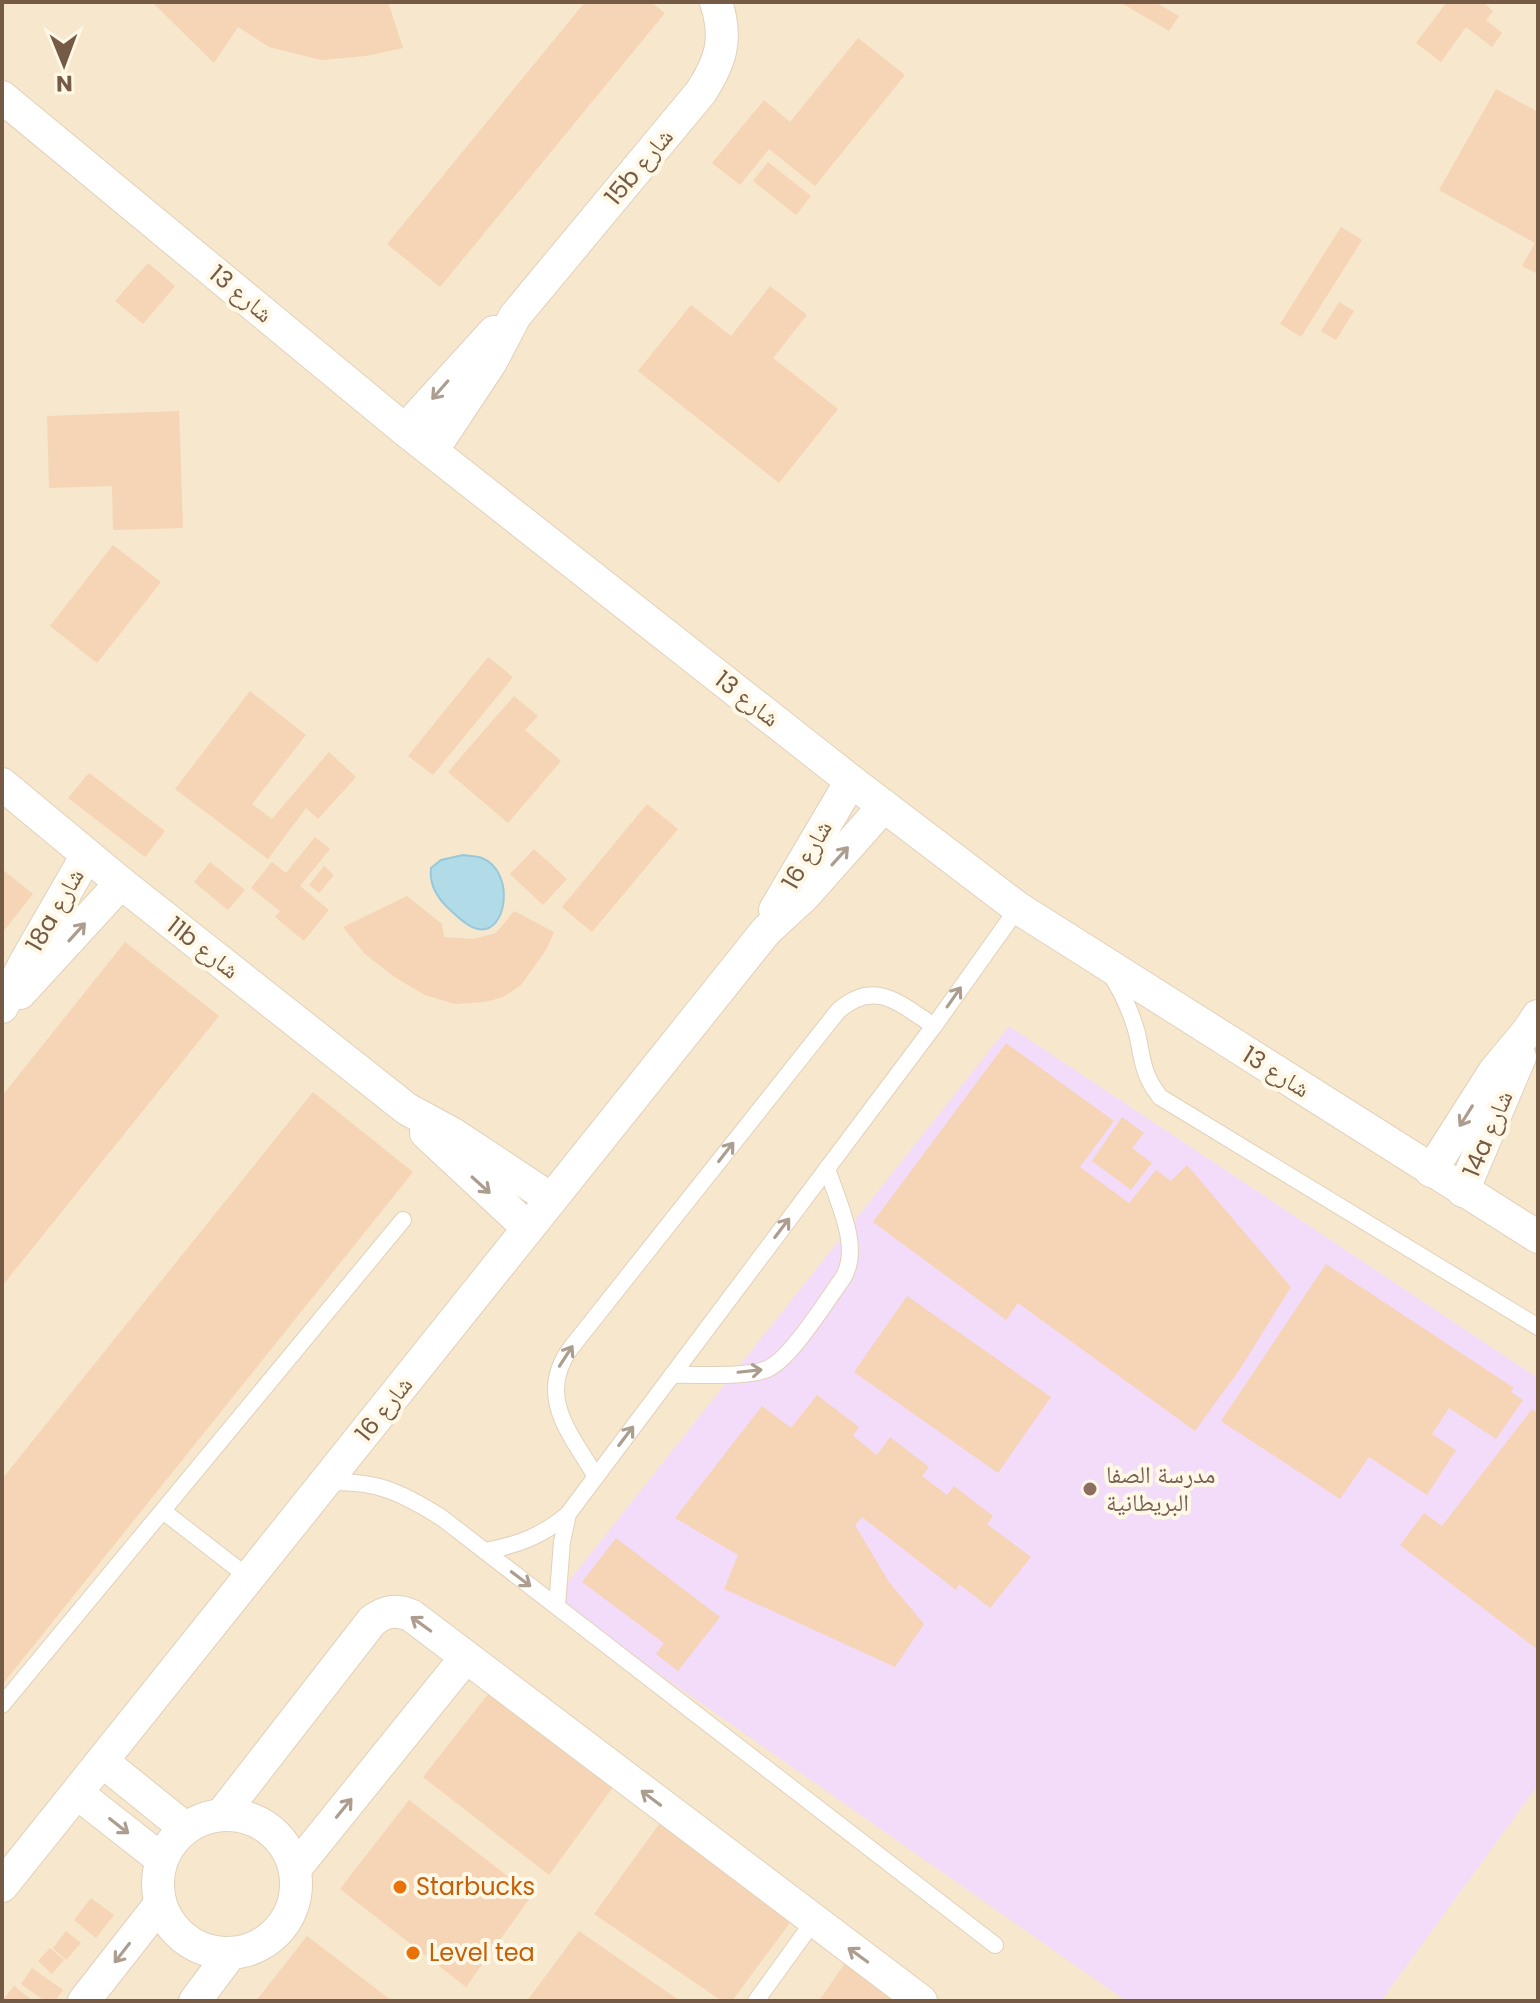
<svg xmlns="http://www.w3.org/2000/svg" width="1540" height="2003" font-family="Poppins,'Noto Naskh Arabic',sans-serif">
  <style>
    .residential { fill: #f6e7cd }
    .education { fill: #f2dcf9 }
    .water { fill: #b2dbe8; stroke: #98c9da; stroke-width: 2 }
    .building { fill: #f5d5b5 }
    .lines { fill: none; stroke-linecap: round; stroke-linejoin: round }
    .service-casing { stroke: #e2d1ba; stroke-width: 18 }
    .minor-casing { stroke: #e2d1ba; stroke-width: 34 }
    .service { stroke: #fff; stroke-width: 16 }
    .minor { stroke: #fff; stroke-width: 32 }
    .oneway { stroke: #ac9d8f }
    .education-dot { fill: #8d6e63; stroke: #fff8e6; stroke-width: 3 }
    .food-dot { fill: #e8710a; stroke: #fff8e6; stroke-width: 3 }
    .labels { text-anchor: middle; stroke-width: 8; stroke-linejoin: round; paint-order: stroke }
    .street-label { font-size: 24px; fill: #755b45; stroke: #fff8e6 }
    .education-label { font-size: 24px; fill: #785e54; stroke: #fff8e6; text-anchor: start }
    .food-label { font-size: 24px; fill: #c56008; stroke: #fff8e6; text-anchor: start }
  </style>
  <rect width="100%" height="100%" fill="#fef5df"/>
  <rect class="residential" x="2" y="2" width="1536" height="1999"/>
  <path class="education" d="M1009 1026 1538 1378V1785L1381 2001H1126L554 1600Z"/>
  <path class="water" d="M463 855C469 856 476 856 482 858 516 872 507 935 478 929 467 927 455 914 447 907 436 896 429 884 431 868L441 860Z"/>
  <g class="building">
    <path d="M152 2H388L403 48 366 56 321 60 269 47 238 27 214 63Z"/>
    <path d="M585 2H651L665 13 440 287 387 244Z"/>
    <path d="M1120 2H1155L1179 16 1169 31Z"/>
    <path d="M1447 2H1487L1485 4 1493 11 1486 20 1502 33 1492 47 1466 27 1441 62 1416 43Z"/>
    <path d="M858 38 905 75 815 186 769 149 740 185 712 163 764 100 790 122Z"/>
    <path d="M1496 89 1538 112V274L1522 266 1535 243 1439 190Z"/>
    <path d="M768 162 811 196 796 215 753 181Z"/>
    <path d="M1341 227 1362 240 1301 337 1280 324Z"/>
    <path d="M148 263 175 286 143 324 115 301Z"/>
    <path d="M770 286 807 315 773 358 838 409 779 483 638 371 691 305 731 336Z"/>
    <path d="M1339 302 1354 311 1336 340 1321 331Z"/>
    <path d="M179 411 183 528 113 530 112 486 49 488 47 416Z"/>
    <path d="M113 545 161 582 97 663 50 626Z"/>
    <path d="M488 657 513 677 433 775 408 756Z"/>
    <path d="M250 691 306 735 252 804 272 819 329 752 356 777 318 819 306 808 268 859 175 789Z"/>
    <path d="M514 696 538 716 525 730 561 761 508 823 448 772Z"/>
    <path d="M89 773 165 831 145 857 68 798Z"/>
    <path d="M647 804 678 829 592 932 562 907Z"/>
    <path d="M315 837 330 849 300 886 329 910 304 941 275 917 280 911 251 888 272 862 286 873Z"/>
    <path d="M534 849 567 879 543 905 510 874Z"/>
    <path d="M210 862 245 890 228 910 194 882Z"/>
    <path d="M324 866 334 875 319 893 309 885Z"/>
    <path d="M2 869 33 894 2 933Z"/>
    <path d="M407 896 442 924 444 937 473 939 496 933 514 911 554 932 546 950 521 985 503 997 485 1002 455 1004 425 995 396 978 365 954 343 927Z"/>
    <path d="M125 942 219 1016 2 1286V1096Z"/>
    <path d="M1006 1043 1114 1121 1080 1167 1129 1203 1156 1170 1171 1181 1187 1165 1291 1287 1240 1369 1195 1431 1018 1303 1006 1320 873 1222Z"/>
    <path d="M313 1092 413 1172 2 1685V1479Z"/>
    <path d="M1122 1117 1144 1133 1132 1148 1152 1163 1131 1190 1092 1161Z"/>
    <path d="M1326 1264 1514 1388 1511 1392 1523 1400 1496 1439 1449 1408 1432 1434 1456 1450 1427 1495 1369 1457 1340 1499 1221 1421Z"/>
    <path d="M907 1296 1051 1397 998 1473 854 1372Z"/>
    <path d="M817 1395 859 1427 853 1436 877 1455 890 1437 929 1467 922 1476 947 1495 954 1486 993 1516 987 1524 1031 1557 990 1608 959 1584 956 1590 862 1517 855 1525 889 1582 924 1624 895 1667 724 1589 738 1555 675 1518 762 1406 791 1428Z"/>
    <path d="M1532 1409 1538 1413V1650L1400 1545 1424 1513 1442 1526Z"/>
    <path d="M616 1538 720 1617 678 1671 656 1654 664 1643 582 1582Z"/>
    <path d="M492 1689 616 1783 549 1875 423 1777Z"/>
    <path d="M409 1800 532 1895 466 1987 340 1889Z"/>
    <path d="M660 1823 795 1916 732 2001H722L594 1914Z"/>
    <path d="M91 1898 114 1915 96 1938 74 1920Z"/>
    <path d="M66 1931 81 1943 66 1960 53 1948Z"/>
    <path d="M579 1931 680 2001H527Z"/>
    <path d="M307 1936 392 2001H256Z"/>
    <path d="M50 1948 64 1960 52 1974 38 1961Z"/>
    <path d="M845 1963 898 2001H819Z"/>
    <path d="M32 1968 63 1990 55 2001H45L21 1984Z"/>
    <path d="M14 1986 33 2001H2Z"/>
  </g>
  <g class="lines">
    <g class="service-casing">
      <g id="service">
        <path d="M1111 975C1122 992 1131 1012 1137 1033 1143 1060 1142 1074 1160 1097L1538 1327"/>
        <path d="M672 1375C697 1374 745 1378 767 1369 790 1360 827 1300 843 1278 862 1247 837 1201 827 1168"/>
        <path d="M596 1477C571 1434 536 1397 570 1349L838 1011C875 978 900 1004 934 1026"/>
        <path d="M326 1483C374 1479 403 1493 442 1518L995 1945"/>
        <path d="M163 1511 248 1577"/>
        <path d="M485 1551C518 1545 542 1536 568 1514"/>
        <path d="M557 1606 562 1542 568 1514 934 1026 1018 908"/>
        <path d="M2 1705 403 1220"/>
        <path d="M756 2001 813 1922"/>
      </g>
    </g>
    <g class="minor-casing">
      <g id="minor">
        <path d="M2 97 405 430 851 781 1018 908 1538 1237"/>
        <path d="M405 430 494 332"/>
        <path d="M432 451 491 362 515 316 701 92C721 61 728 39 716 2"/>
        <path d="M2 784 121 883 407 1109 453 1134 551 1199"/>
        <path d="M775 910 851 781"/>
        <path d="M20 993 121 883"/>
        <path d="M2 1007 26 961 87 855"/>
        <path d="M426 1133 528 1228"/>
        <path d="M1431 1171 1494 1072 1528 1031 1538 1016"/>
        <path d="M1463 1191 1520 1057"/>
        <path d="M102 1761 185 1828"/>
        <path d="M77 1793 161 1859"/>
        <path d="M222 1814 372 1621C385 1611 396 1609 412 1616L921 2001"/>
        <circle cx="227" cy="1884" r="69"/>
        <path d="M295 1869 466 1657"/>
        <path d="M2 1886 766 931 805 895 884 806"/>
        <path d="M84 2001 160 1904"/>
        <path d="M195 2001 231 1953"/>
      </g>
    </g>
    <use href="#service" class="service"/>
    <use href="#minor" class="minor"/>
  </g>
  <defs><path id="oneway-shaft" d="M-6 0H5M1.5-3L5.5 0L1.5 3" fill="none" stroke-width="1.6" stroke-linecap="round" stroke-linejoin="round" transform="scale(2)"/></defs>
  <g class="oneway">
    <use href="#oneway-shaft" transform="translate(440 390) rotate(131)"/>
    <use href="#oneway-shaft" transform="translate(840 856) rotate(-48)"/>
    <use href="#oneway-shaft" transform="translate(77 932) rotate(-48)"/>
    <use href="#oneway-shaft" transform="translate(954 997) rotate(-55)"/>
    <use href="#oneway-shaft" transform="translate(1466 1116) rotate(122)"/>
    <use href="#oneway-shaft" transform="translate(726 1152) rotate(-52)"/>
    <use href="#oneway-shaft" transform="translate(481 1185) rotate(42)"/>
    <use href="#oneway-shaft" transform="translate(782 1228) rotate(-53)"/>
    <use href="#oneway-shaft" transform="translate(566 1356) rotate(-57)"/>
    <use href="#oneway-shaft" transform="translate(750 1371) rotate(-6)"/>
    <use href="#oneway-shaft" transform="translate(626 1436) rotate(-53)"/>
    <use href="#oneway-shaft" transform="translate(521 1579) rotate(37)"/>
    <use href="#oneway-shaft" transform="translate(421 1624) rotate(-144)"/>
    <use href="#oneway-shaft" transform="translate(651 1798) rotate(-143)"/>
    <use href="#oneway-shaft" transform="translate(344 1808) rotate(-51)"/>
    <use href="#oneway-shaft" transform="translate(119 1826) rotate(38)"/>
    <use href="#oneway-shaft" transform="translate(122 1953) rotate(128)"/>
    <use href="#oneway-shaft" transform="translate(858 1955) rotate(-144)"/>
  </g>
  <circle class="education-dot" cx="1090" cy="1489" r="8"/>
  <g class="food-dot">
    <circle cx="400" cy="1887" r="8"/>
    <circle cx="413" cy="1953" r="8"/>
  </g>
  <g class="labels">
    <g class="street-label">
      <text transform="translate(639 167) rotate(-50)" y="8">15b شارع</text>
      <text transform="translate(241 294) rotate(40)" y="8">شارع 13</text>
      <text transform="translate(747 699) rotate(38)" y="8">شارع 13</text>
      <text transform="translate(807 855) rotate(-60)" y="8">شارع 16</text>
      <text transform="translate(55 910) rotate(-60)" y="8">18a شارع</text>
      <text transform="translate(203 948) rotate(38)" y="8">11b شارع</text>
      <text transform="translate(1276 1072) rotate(32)" y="8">شارع 13</text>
      <text transform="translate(1488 1134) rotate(-67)" y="8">14a شارع</text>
      <text transform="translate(384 1409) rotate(-51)" y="8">شارع 16</text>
    </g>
    <g class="education-label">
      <text x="1106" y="1483">مدرسة الصفا<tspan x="1106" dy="28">البريطانية</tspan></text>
    </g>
    <g class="food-label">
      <text x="416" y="1895">Starbucks</text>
      <text x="429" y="1961">Level tea</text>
    </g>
  </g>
  <rect width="1540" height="2003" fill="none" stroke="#755b45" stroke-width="8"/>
  <g transform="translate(64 64) rotate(179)" stroke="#fff8e6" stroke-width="6" paint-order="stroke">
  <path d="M0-6L14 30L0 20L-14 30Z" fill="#755b45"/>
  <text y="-12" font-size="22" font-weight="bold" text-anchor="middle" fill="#755b45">N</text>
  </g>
</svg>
